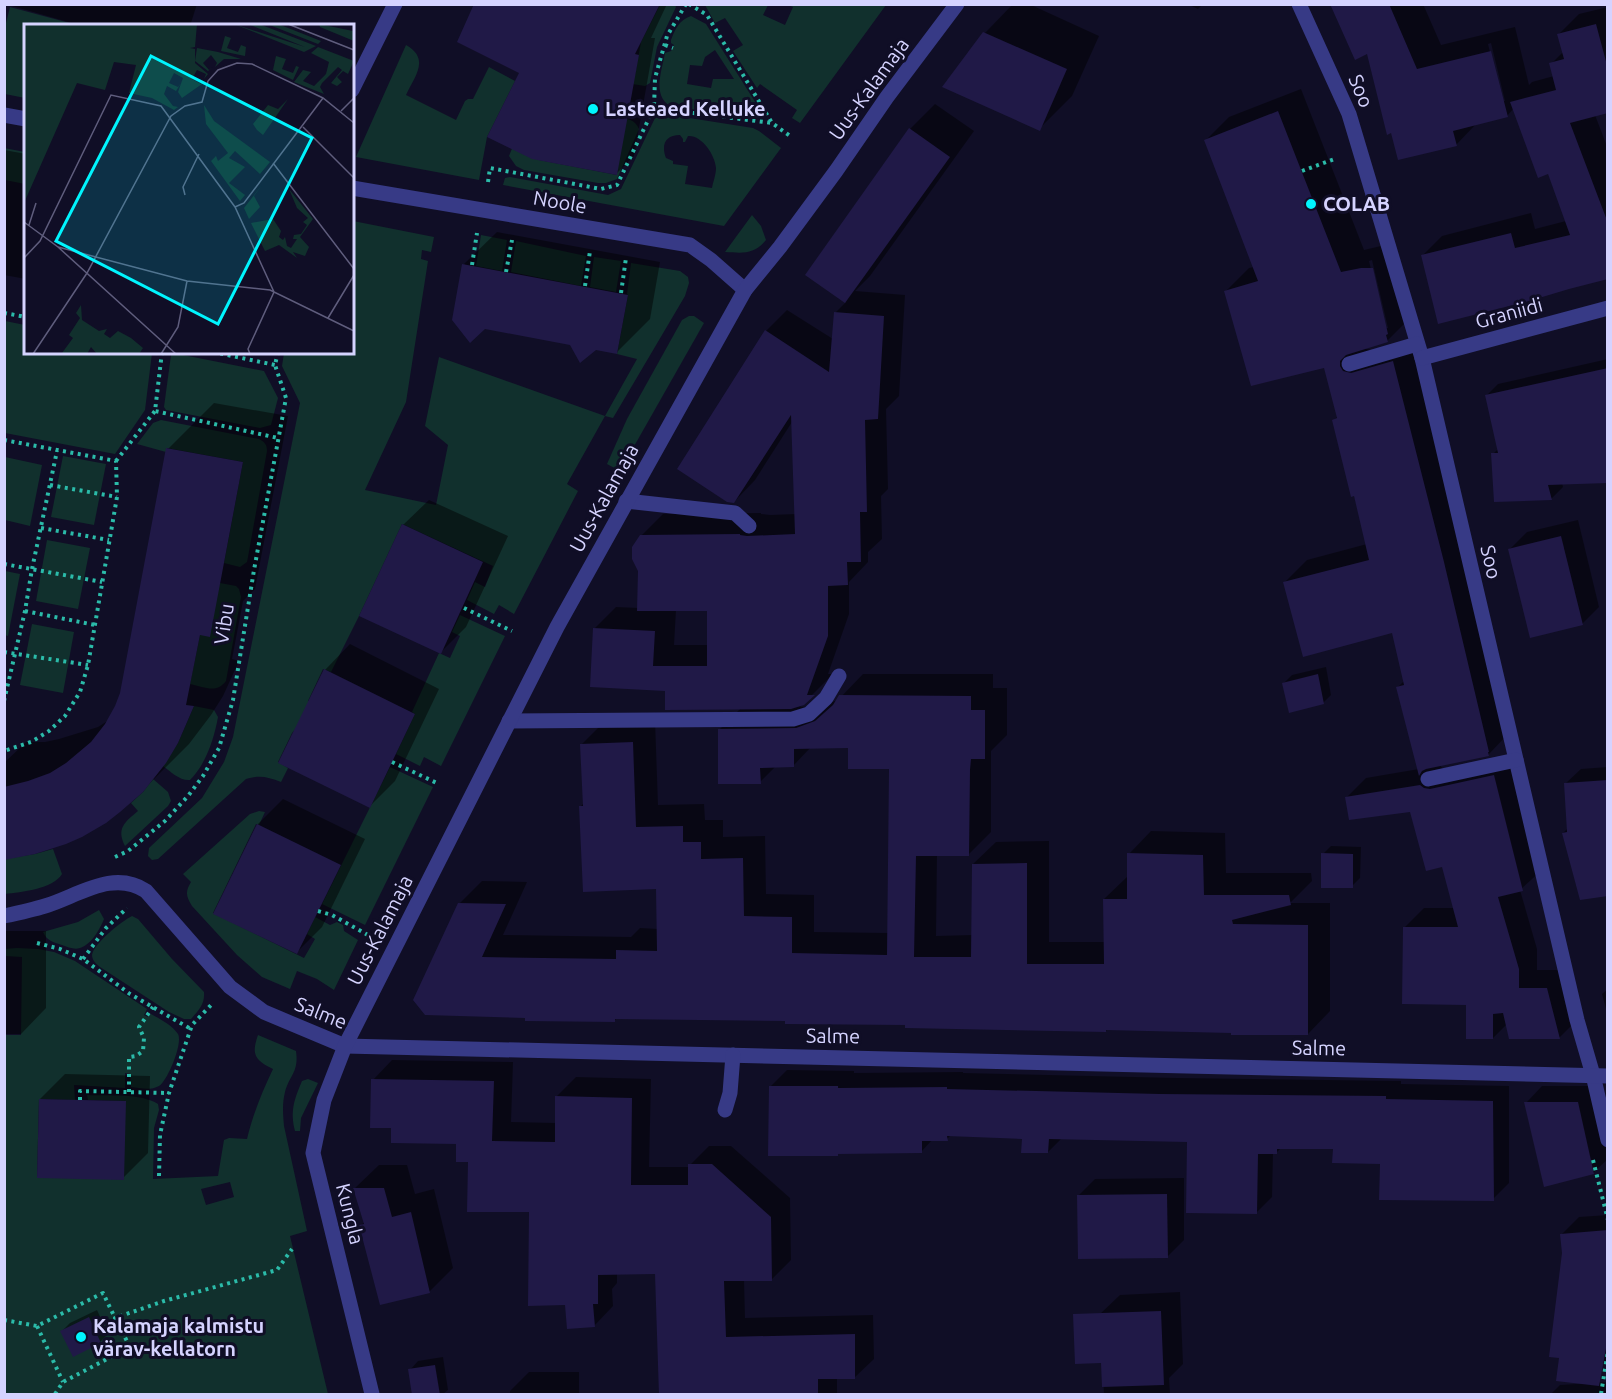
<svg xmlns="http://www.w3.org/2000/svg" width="1612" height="1399" font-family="Ubuntu,sans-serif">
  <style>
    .green { fill: #11302d; fill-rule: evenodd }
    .shadow { fill: #0007; fill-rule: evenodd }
    .building { fill: #201947 }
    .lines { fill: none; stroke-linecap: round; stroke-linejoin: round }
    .path { stroke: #2bbba9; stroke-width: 4; stroke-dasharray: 3 4.5; stroke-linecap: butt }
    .minor { stroke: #373a86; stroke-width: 15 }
    .poi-dot { fill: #00f5fe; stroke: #100e26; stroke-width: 2 }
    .labels { text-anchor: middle; stroke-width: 6; stroke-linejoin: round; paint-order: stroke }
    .street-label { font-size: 20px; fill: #d5d3ff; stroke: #100e26 }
    .poi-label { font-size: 20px; font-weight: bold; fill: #d5d3ff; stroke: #100e26; text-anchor: start }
    .inset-road { fill: none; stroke: #5f5d7d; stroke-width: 1.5 }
    .view { fill: #00f5fe; fill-opacity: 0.15; stroke: #00f5fe; stroke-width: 3 }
    .inset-edge { fill: none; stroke: #d5d3ff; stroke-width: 3 }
  </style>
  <rect width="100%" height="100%" fill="#100e26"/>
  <g class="green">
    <path d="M660 5H675L676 7 657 47 650 83 645 86 626 83 635 75 641 42Z"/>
    <path d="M705 5H768L763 15 785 25 793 7 788 5H886L800 123 792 118 797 110 760 84 757 88 733 51 743 45 725 18 715 23Z"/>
    <path d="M10 7 77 25 26 26 25 98 5 94V27Z"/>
    <path d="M691 16 706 24 757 105V112L747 117 670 106C652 95 662 70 665 53L671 51 674 45 671 43V40C675 29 679 20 691 16ZM715 50 734 79H713L711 88 687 84 690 65 702 66 705 57Z"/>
    <path d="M406 45C431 59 414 77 406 95L456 120 465 101 468 99H473L489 67 515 81 487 137 479 180 356 157Z"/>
    <path d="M664 114 753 128 759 131 781 148 724 226 503 185 505 178 510 177 608 195 621 189 655 118 659 115ZM680 135 683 139V142H685L688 136C702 135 715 155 716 168 716 175 713 182 712 188L685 184 688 166 673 164V161L666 158C661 145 665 135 680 135Z"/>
    <path d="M617 117C627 119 635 119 639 129L617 179 606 183H598L524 170 516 166 509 156 513 146 545 122 539 160 617 175Z"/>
    <path d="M4 148 25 152V184L5 180Z"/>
    <path d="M752 215 761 226 766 240C754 255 743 253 725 252Z"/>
    <path d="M353 221 434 237 431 252 422 250 421 259 428 261 406 402 365 490 436 505 448 445 425 426 439 357 605 416 637 359 617 354 628 295 627 294 631 263 680 271 688 277 689 283 685 296 613 418 605 416 567 484 578 491 514 614 499 605 494 614 467 600 475 582 485 587 493 566 402 524 359 616 331 672 323 669 308 701 316 705 292 733 278 762 288 768 281 782C268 777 259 775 246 779L158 859 152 860 148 856 149 848 202 798 224 762 233 737 300 403 282 366 284 353 352 352Z"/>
    <path d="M481 235 507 240 502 271 476 266Z"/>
    <path d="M516 241 586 256 581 286 511 272Z"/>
    <path d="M594 257 621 261 616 292 590 287Z"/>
    <path d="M689 316H694L704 323 620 471 607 464 627 419 682 320Z"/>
    <path d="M5 321 25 325 26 352 152 353 145 410 115 454 5 433Z"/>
    <path d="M173 353 264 371 278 398 271 425 260 428 166 410 164 407 171 355Z"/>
    <path d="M161 420 259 439C265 442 267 445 267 451L248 557 247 562 240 567 224 563 243 462 167 448 166 452 137 444 153 423Z"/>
    <path d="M63 456 106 464 94 525 51 517Z"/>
    <path d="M5 457 42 465 30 526 5 520Z"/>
    <path d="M47 540 90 548 78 609 36 601Z"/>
    <path d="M5 571 20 574 8 636 5 635Z"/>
    <path d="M220 583 236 586 239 589 241 597 226 681C216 694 205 687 190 684L200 635Z"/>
    <path d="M460 615 505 636 441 766 424 757 420 766 396 754 415 714 412 712 439 653 450 658 460 636 452 632Z"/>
    <path d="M32 624 74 632 63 693 20 685Z"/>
    <path d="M194 706 214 710 218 717C214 739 206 764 190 780 180 781 171 772 163 766L178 743Z"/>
    <path d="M390 767 433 787 365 925 322 904Z"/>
    <path d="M153 779 168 792 171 801 168 806 125 846C116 828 125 822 138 811L131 803 143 792Z"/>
    <path d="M259 811 265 812 259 825 256 824 213 913 304 958 315 939 307 934 315 917 330 925 337 922 343 925 344 931 358 940 334 990 317 979 297 971 290 989 262 977 237 955 192 906C186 896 185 892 191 882L183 874 250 814Z"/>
    <path d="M53 849 62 874C53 889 21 892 5 894L4 859 35 854Z"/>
    <path d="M99 910 104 919C100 929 91 945 80 948 74 950 68 947 62 945 53 942 47 941 43 932L78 922Z"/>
    <path d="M132 916 138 919 172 959 204 992C205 1004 199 1010 191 1019H184L169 1012 100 967C96 964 92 960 92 955 94 943 122 921 132 916Z"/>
    <path d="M17 948 38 949 54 952 75 961 147 1009 144 1015 148 1017 151 1014C160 1019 172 1025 178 1034 183 1043 168 1080 159 1086 150 1091 140 1088 131 1087L130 1074 125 1073V1088L74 1085 75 1100 39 1099 37 1177 126 1101 88 1100 87 1095C107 1096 141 1093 158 1104L159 1110 154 1128 153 1179 218 1176 224 1140 229 1138 247 1139C253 1114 262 1092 273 1069 255 1060 251 1055 258 1035L296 1051C299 1072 290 1074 285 1092 282 1104 283 1114 284 1126L307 1231 290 1236 328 1394H5L4 1035H21L22 957 5 956 4 949ZM230 1182 234 1197 206 1205 201 1189Z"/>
    <path d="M308 1079 318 1083 301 1118 300 1131H295C290 1111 294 1100 302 1081Z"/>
  </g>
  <g class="shadow">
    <path d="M13 4H197L190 26H82L12 6Z"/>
    <path d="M476 4H667L651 38H655L634 156 617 173 521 72Z"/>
    <path d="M1013 4H1029L1099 36 1072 96 1039 129 944 86 985 33Z"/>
    <path d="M1187 4H1203L1198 9Z"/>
    <path d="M1332 4H1423L1441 45 1515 27 1529 85 1532 82 1554 76 1551 64 1564 51 1559 34 1579 14 1608 7V112L1595 115 1608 149V277L1422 256 1442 236 1531 213 1535 229 1566 221 1548 173 1514 108 1507 116 1477 123 1456 145 1368 52ZM1491 43 1505 101H1502L1488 44Z"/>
    <path d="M1301 89 1364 250 1385 245 1410 318 1387 341 1363 348 1375 351 1415 339 1511 731 1488 755 1439 765 1444 769 1513 756 1542 870 1520 890 1537 949V970H1566L1579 1018 1560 1037 1510 1038 1507 1024 1493 1038 1468 1003 1405 927 1424 908H1455L1443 865 1412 810 1347 797 1366 778 1419 769 1397 688 1405 680 1394 631 1284 583 1307 560 1367 544 1334 420 1338 416 1325 366 1226 291 1249 268 1254 267 1206 140 1229 117ZM1372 260 1388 328H1385L1369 261Z"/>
    <path d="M935 104 974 131 870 276 855 291 905 295 899 396 886 409 888 489 881 496 882 539 868 552V562L849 582V614L828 674H833L800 707 820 706 838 700 863 674H993V688H1007V735L991 751V832L968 855 937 854 936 936 973 935V864L996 842 1049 841V942H1105L1104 899 1127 877H1129V854L1151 831 1225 833 1226 873H1311L1312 881 1290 903H1330V1011L1308 1034 1108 1028 1106 1031 786 1020 617 1018 614 1021 425 1013 459 904 482 881 527 882 503 935 631 937 640 928 658 929 657 888 580 807 584 803 581 745 604 722 655 720 658 805 704 804 705 820H723V837L765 836 766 894 814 895V932L889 933 891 768 849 747H811L793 766H776L760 782 719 730 741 708 667 690 594 629 616 607 639 608 641 536 663 514 761 513V514L770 515 796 514 792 422 755 480 734 502 766 331 787 310 833 339 835 313 846 302 807 274 910 129ZM676 610H708V645H674Z"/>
    <path d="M4 150 26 154V279L4 275Z"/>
    <path d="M497 232 660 262 650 319 617 352 571 343 464 264Z"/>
    <path d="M1608 359V481L1562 483 1563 487 1551 499 1493 454 1498 449 1486 396 1498 384Z"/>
    <path d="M214 403 288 416 255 589 243 601 232 659 239 661 223 696 211 715 189 744 142 791 4 857V763L26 742H45L59 739 98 727 109 720 121 694 168 449Z"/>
    <path d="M429 500 508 536 466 627 441 652 403 525Z"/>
    <path d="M1578 520 1599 607 1582 624 1510 549 1527 532Z"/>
    <path d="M350 644 439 689 395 781 370 806 325 670Z"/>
    <path d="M1326 667 1331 695 1323 703 1284 683 1292 675Z"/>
    <path d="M1608 767V894L1563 833 1568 828 1566 783 1581 769Z"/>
    <path d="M283 799 365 839 322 927 296 953 215 913 258 824Z"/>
    <path d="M1331 846 1361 847 1360 878 1352 886 1323 854Z"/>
    <path d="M4 931H46V1008L21 1034H4Z"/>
    <path d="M1608 989V1016L1602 994Z"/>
    <path d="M392 1060 513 1062 511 1122 556 1123 557 1096 576 1077 651 1079 649 1167H690V1165L709 1146H731L790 1198 791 1260 772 1279 744 1280 745 1318 873 1315 874 1359 854 1378H837V1394H766L656 1273H617V1283L612 1289 613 1306 594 1326 566 1303 531 1211 469 1161 457 1142 392 1127 373 1080Z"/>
    <path d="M787 1070 854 1071V1073L963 1072V1073L1177 1078 1401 1081V1084L1509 1086V1183L1493 1199 1335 1148H1281L1276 1153H1273L1272 1197 1256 1213 1189 1141 1062 1138 1048 1152 1023 1137 951 1135 947 1139H933L921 1152 771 1086Z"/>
    <path d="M65 1074 150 1076 148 1153 123 1178 40 1099Z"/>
    <path d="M1542 1086H1593L1608 1145V1159L1593 1173 1526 1103Z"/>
    <path d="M379 1165H407L415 1194 434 1189 453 1268 430 1291 381 1304 361 1225 365 1222 355 1188Z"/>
    <path d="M1184 1178V1240L1167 1257 1078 1196 1095 1179Z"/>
    <path d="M1608 1215V1359L1602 1364 1562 1234 1579 1217Z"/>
    <path d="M1180 1292 1183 1364 1169 1378 1170 1394H1104L1100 1314 1120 1295Z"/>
    <path d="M97 1310 108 1334 100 1342 62 1331 70 1323Z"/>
    <path d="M443 1357 448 1390 443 1394H414L410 1370 418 1361Z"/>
    <path d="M529 1372H579V1394H510V1391Z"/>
    <path d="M1608 1382V1394H1551L1560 1385Z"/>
  </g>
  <g class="building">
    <path d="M474 4H660L635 54 639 55 617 175 532 159 487 137 519 73 457 42Z"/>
    <path d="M1330 4H1389L1417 69 1491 51 1508 117 1453 131 1457 146 1398 160 1391 133 1387 135 1367 54 1355 60Z"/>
    <path d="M1596 24 1608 69V113L1570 123 1608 223V279L1569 289 1529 301 1438 324 1421 255 1511 233 1515 248 1570 235 1548 174 1538 178 1510 102 1556 90 1549 63 1564 59 1557 34Z"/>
    <path d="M983 32 1067 69 1040 131 942 87Z"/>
    <path d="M1278 111 1341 272 1361 268H1373L1388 334 1386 335 1388 342 1346 355 1340 361V366L1343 371 1351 373 1393 361 1444 562 1489 752H1488L1489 756 1426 769 1422 771 1419 776 1396 687 1404 685 1392 633 1303 657 1283 582 1369 560 1354 496 1351 497 1332 420 1337 418 1324 368 1251 386 1224 291 1258 281 1204 140Z"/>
    <path d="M909 128 950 157 845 303 805 275Z"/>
    <path d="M462 264 628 295 617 354 596 350 580 363 570 345 485 329 470 343 452 320Z"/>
    <path d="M834 312 884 316 878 419 865 420 867 512H860L861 562H847L848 585 828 586V636L807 695H815L804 705 791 709 665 710V691L590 687 593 628 655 631 653 666H707V611H637L638 571 632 559V547L640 535 740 534V535L747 536 795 534 791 415 734 503 727 502 677 469 765 330 829 372Z"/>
    <path d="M1608 368V483L1548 485 1552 500 1494 502 1491 453H1498L1485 395Z"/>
    <path d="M166 448 243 462 210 637 200 635 186 705 194 706 178 743 166 763 143 792 120 812 106 823 82 837 66 844 35 854 4 860V787L28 781 50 773 66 763 91 742 105 724 115 706 120 693Z"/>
    <path d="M402 524 483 562 441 654 359 616Z"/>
    <path d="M1561 536 1583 625 1530 638 1508 549Z"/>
    <path d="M324 669 415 714 370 808 278 763Z"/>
    <path d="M1318 674 1324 704 1289 713 1282 683Z"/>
    <path d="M839 695 971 696V710H985V759H971L970 770 969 856H916L914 957H971L972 864 1027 863V964H1104L1103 899H1127V853L1203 855 1204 895H1289L1291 905 1232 920 1233 924 1308 925V1035H1231V1033L1106 1030V1032L905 1028V1025L785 1024V1021L615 1019V1022L525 1021V1018L425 1015 413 1000 458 903 506 904 482 957 616 959V950L657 951 656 889 583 892 579 806H583L580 744 633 742 636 827 683 826V842H701V859L743 858 744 916 792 917V953L887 955 889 769H848V748L794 749V767L760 768 761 784H718V729L796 728 815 721 833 705Z"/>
    <path d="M1494 775 1523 891 1498 897 1519 969V988H1547L1560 1039H1509L1503 1013 1493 1014V1039H1466V1005L1402 1004 1403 927H1458L1442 867 1426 871 1410 812 1349 820 1345 797 1420 785 1424 788 1430 789Z"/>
    <path d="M1608 780V896L1580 900 1562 833 1567 832 1564 783Z"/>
    <path d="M257 824 341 865 297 954 213 914Z"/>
    <path d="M1321 853 1353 854V888H1321Z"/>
    <path d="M371 1079 494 1081 492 1141 555 1142V1096L632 1098 631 1185H688V1164H712L771 1217 772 1281H724L726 1337 855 1334V1379H818V1395H659L655 1274 598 1275V1304H593L595 1327 567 1329 565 1305 528 1306 529 1212H467L468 1162H456V1144L391 1143V1128H370Z"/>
    <path d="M769 1086H838V1088L947 1087V1089L1160 1094 1386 1096V1099L1493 1101 1494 1201 1379 1200 1380 1164 1332 1163 1333 1149H1277V1154H1258L1257 1214 1186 1213 1187 1142 1049 1139 1048 1153H1021L1022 1139 947 1136 948 1141H922V1153L838 1154V1156H768Z"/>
    <path d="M39 1099 126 1101 124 1180 37 1178Z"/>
    <path d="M1524 1102H1578L1594 1174 1544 1187Z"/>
    <path d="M353 1188H384L392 1217 411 1212 430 1293 380 1305 359 1225 364 1224Z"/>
    <path d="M1167 1194 1168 1258 1078 1259 1077 1195Z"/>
    <path d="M1608 1230V1338L1599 1386 1556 1381 1559 1358 1549 1357 1562 1253 1560 1234Z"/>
    <path d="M1161 1311 1164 1385 1102 1387 1101 1363 1075 1364 1073 1314Z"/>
    <path d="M89 1317 101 1343 73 1357 60 1331Z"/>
    <path d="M435 1365 440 1395H412L408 1369Z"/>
  </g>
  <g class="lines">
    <g class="path">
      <path d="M686 4 667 36 655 78 654 108 772 123"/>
      <path d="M689 4 707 15 772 123 790 136"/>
      <path d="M665 45 673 48"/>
      <path d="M1302 171 1337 158"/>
      <path d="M488 182 490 168 601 189 617 185 654 108"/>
      <path d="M472 265 477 233"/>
      <path d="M506 272 512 240"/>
      <path d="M585 286 590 251"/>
      <path d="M621 293 626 258"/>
      <path d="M4 313 26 317"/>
      <path d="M162 352 155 411 278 438"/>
      <path d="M213 352 275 365"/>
      <path d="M4 440 116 461 117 497 88 665 80 692 65 716 49 731 31 742 4 751"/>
      <path d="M116 461 155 411"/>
      <path d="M50 485 117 497"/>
      <path d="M41 528 109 540"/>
      <path d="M4 564 102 582"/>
      <path d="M464 608 512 631"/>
      <path d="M25 611 95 625"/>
      <path d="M4 652 88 665"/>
      <path d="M4 701 25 611 32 569 57 451"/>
      <path d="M392 762 439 784"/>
      <path d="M115 857 128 851 165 821 188 796 203 776 219 748 233 700 254 570 286 398 275 365 278 352"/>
      <path d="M318 911 332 915 368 935"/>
      <path d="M37 943 60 949 83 959 130 994 191 1029"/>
      <path d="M83 959 106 928 127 908"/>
      <path d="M129 1092V1057L136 1056 143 1051 144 1038 139 1027 153 1007"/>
      <path d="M80 1100V1091L169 1093"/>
      <path d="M1593 1160 1608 1220"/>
      <path d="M159 1176 160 1135 169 1093 192 1025 212 1004"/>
      <path d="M4 1320 37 1326 103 1293 115 1318"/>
      <path d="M37 1326 63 1382"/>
      <path d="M55 1394 63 1382 130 1347 115 1318 164 1301 277 1270 292 1249"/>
      <path d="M1601 1394 1608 1351"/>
    </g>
    <g class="minor">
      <path d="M1299 4 1349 114 1422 358 1577 1020 1593 1075 1608 1140"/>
      <path d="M352 90 395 4"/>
      <path d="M4 115 26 119"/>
      <path d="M352 188 690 245 711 260 745 290"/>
      <path d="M1422 358 1608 308"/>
      <path d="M1349 364 1417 344"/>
      <path d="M626 501 735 513 749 526"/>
      <path d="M509 721 793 719 809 714 826 698 839 676"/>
      <path d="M1428 779 1516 760"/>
      <path d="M4 916C18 913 32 910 45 906 78 896 113 869 146 891L230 987 264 1012 345 1046 1608 1076"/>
      <path d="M725 1110 730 1093 733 1055"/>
      <path d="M372 1394 313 1153 324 1100 345 1046 557 627 745 290 780 247 836 171 887 97 957 4"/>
    </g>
  </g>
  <g class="poi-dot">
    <circle cx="593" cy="109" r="6"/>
    <circle cx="1311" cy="204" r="6"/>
    <circle cx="81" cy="1337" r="6"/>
  </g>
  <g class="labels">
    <g class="street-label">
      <text transform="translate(869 89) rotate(-54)" y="7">Uus-Kalamaja</text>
      <text transform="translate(1361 91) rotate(67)" y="7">Soo</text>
      <text transform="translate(560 202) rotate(10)" y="7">Noole</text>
      <text transform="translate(1509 313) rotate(-15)" y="7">Graniidi</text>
      <text transform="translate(604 498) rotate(-61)" y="7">Uus-Kalamaja</text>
      <text transform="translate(1491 562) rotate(77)" y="7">Soo</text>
      <text transform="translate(224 624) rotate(-81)" y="7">Vibu</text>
      <text transform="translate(380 930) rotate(-63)" y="7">Uus-Kalamaja</text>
      <text transform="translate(321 1013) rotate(22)" y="7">Salme</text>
      <text transform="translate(833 1036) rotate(1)" y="7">Salme</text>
      <text transform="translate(1319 1048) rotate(1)" y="7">Salme</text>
      <text transform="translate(350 1214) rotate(76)" y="7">Kungla</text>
    </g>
    <g class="poi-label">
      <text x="605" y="116">Lasteaed Kelluke</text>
      <text x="1323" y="211">COLAB</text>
      <text x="93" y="1333">Kalamaja kalmistu<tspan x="93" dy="23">värav-kellatorn</tspan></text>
    </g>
  </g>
  <g transform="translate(24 24)">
    <rect width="330" height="330" fill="#100e26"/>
    <path d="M0 0H173L171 23 166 24 171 25V39L184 50 180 55 182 50 173 46 168 55 177 60 179 55 178 60 158 74 154 68 159 54 150 49 145 59 154 63 157 59 152 67 143 62 140 70 149 82 154 83 150 86 128 74 105 69 112 41 90 38 81 66 53 59 0 179ZM210 0 281 23 224 0H235L292 22 280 28ZM243 0H254L297 17 294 20ZM295 0 329 7 330 17 296 3ZM201 12 207 14 203 24 214 28 217 21 222 23 221 32 197 27ZM294 23 330 37 324 50 319 47 313 53 318 58 313 62 307 59 318 46 314 43 298 59 296 63 300 70 270 58 279 46 287 48 279 57 290 62 302 50 305 38 287 29ZM173 24 194 28 217 35H200L191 43 193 39 187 31 179 39 185 46 189 43 184 47 171 37ZM252 32 262 35 258 45 269 49 272 42 275 43 269 56 249 46ZM264 75 239 111 233 106 229 100 244 81 254 85ZM180 81 190 97 246 138 236 150 211 127 205 134 221 143 205 159 221 171 216 177 187 137 192 132 194 137 204 129 182 100ZM238 161 230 172 236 183 225 195 220 184ZM265 165 289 195 276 213 285 223 281 232 269 228 273 234 255 221 241 227 227 199 249 195 257 207 255 213 259 216 261 213 263 222 267 224 273 215H269L270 211 277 210 283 201 279 198 284 194 273 184ZM57 281 58 296 75 307 83 305 80 310 86 314 94 307 107 314 119 324 115 330H73L67 323 63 330H32L38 329 49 314 45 311 56 294 52 289Z" fill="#11302d"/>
    <path class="inset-road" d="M264 0 330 26M317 87 330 74M279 103 330 154M249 139 330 245M161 171 159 163 175 130M211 183 220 179 299 74M0 198 34 223 152 330M5 201 12 179M34 223 163 257 246 266 330 307M0 234 16 217 87 71 137 82 211 183 250 268 224 325 226 330M304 294 330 251M9 330 63 249 147 92 161 82 178 78 184 57 194 46 213 39 228 40 299 74 330 99M137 330 154 303 163 257"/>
    <path class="view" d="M127 32 288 114 194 300 32 217Z"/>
    <rect width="330" height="330" class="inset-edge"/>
  </g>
  <rect width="1612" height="1399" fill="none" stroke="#d5d3ff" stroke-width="12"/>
</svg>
